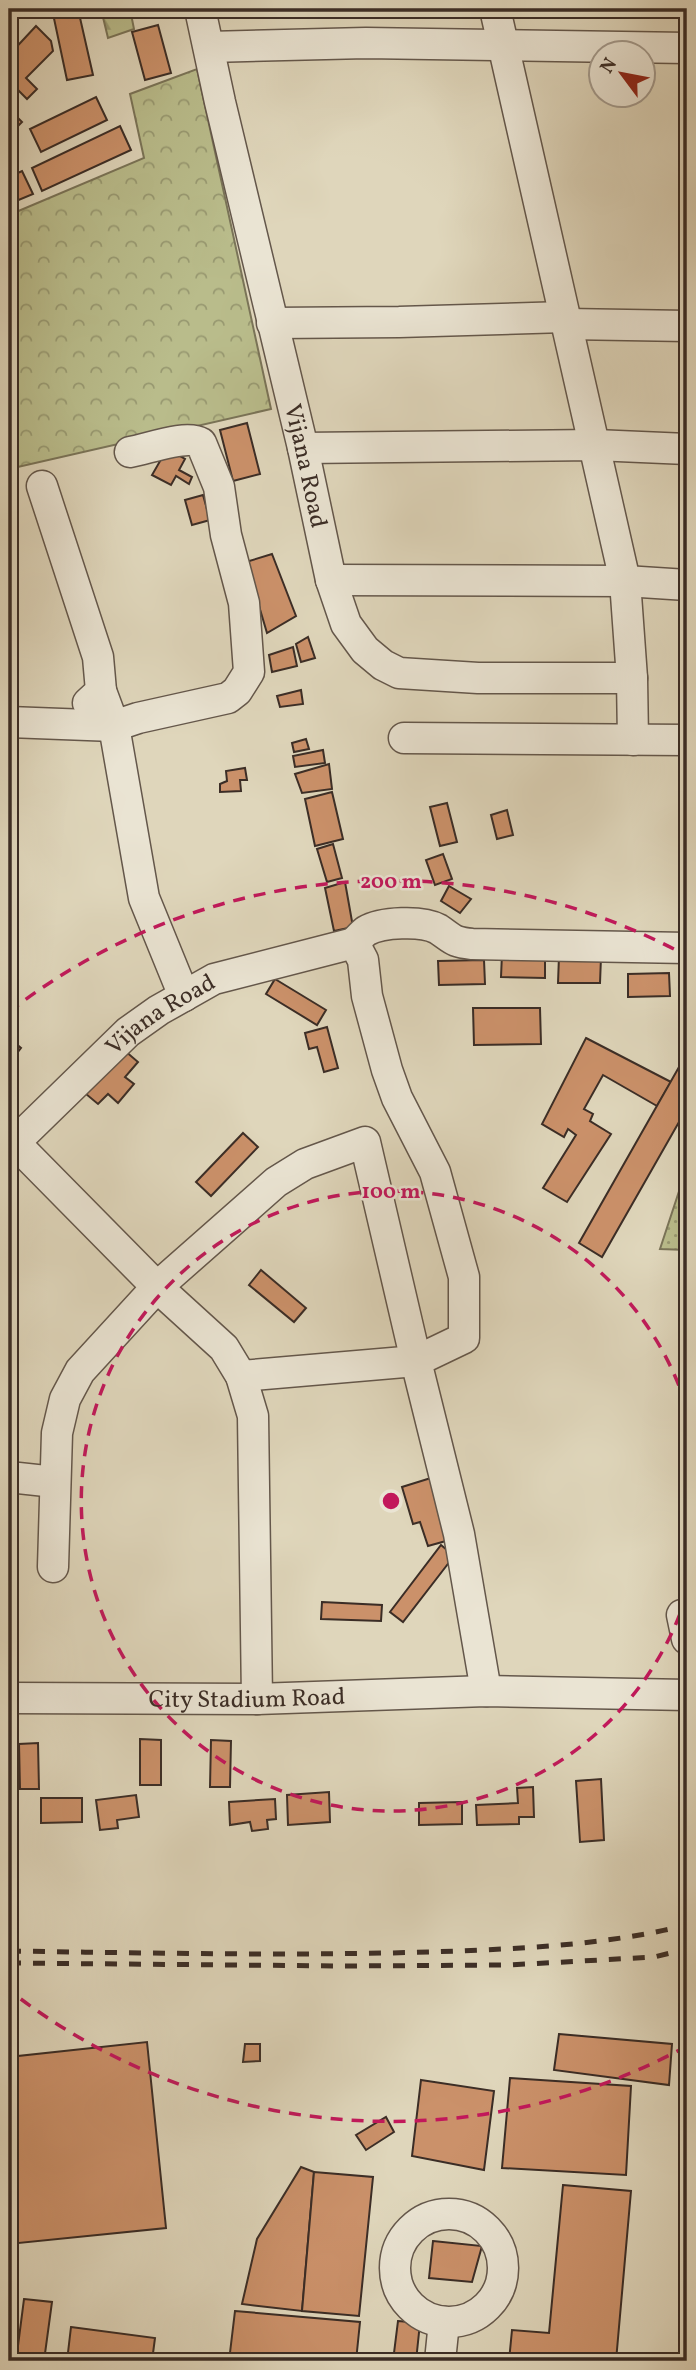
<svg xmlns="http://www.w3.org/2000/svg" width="696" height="2370" font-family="Vollkorn,serif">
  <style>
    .grass { fill: url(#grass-dots); stroke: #7a7458; stroke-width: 2 }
    .forest { fill: url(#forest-firs); stroke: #7a7458; stroke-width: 2 }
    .park { fill: url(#park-crowns); stroke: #7a7458; stroke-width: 2 }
    .building { fill: #cb916a; stroke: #3b2d26; stroke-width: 2 }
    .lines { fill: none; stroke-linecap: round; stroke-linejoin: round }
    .minor-casing { stroke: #64574b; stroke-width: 33 }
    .minor { stroke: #eae4d3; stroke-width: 30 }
    .rail { stroke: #3b2d26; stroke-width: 5; stroke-dasharray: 12 12; stroke-linecap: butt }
    .ring { fill: none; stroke: #c2185b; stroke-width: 3.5; stroke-dasharray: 12 9 }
    .labels { text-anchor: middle; stroke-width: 5; stroke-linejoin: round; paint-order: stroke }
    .street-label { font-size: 24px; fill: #3b2d26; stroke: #eae4d3 }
    .centre { fill: #c2185b; stroke: #eae4d3; stroke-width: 3.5 }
    .ring-label { font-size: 21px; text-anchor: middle; font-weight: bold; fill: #c2185b; stroke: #eae4d3; stroke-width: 5; stroke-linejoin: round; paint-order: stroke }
  </style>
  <defs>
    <pattern id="grass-dots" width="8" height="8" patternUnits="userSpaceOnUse" patternTransform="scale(1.75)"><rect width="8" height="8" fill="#b9bc8b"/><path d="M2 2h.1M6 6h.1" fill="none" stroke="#989971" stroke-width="1.8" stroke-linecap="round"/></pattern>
    <pattern id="forest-firs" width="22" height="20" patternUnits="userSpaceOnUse" patternTransform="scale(1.75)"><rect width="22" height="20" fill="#b9bc8b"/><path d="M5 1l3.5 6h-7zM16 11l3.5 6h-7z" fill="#989971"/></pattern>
    <pattern id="park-crowns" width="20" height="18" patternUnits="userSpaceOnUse" patternTransform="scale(1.75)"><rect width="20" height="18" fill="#b9bc8b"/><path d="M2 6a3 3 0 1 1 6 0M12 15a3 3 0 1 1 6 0" fill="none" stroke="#989971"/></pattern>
  </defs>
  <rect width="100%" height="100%" fill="#dfd6bb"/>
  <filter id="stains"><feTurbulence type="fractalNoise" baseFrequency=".00286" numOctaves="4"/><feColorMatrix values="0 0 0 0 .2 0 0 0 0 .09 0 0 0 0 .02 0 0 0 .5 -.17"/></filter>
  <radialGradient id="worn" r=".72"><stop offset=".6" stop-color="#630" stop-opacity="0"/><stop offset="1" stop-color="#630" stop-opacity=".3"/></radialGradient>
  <path class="grass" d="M687 1167V1250L660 1249Z"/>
  <path class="forest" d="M101 9H130L134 29 108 38Z"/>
  <path class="park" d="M197 69 271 409 9 469V215L144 158 130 94Z"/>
  <g class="building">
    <path d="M52 9H78L93 75 67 80Z"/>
    <path d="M158 25 171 73 145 80 132 32Z"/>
    <path d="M36 26 51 41 53 51 26 78 37 89 27 99 16 88 9 96V55Z"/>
    <path d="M96 97 107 120 41 152 30 129Z"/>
    <path d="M9 109 22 122 9 135Z"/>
    <path d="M120 126 131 150 42 191 32 168Z"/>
    <path d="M22 171 33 194 9 204V177Z"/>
    <path d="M247 423 260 474 233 481 220 430Z"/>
    <path d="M167 449 185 459 179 470 192 477 189 484 176 476 171 485 152 475Z"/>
    <path d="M203 495 210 520 192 525 185 500Z"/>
    <path d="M272 554 296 616 267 633 246 562Z"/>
    <path d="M308 637 315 658 301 662 296 644Z"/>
    <path d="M293 647 297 666 272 672 269 655Z"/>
    <path d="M301 690 303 704 280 707 277 696Z"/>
    <path d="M306 739 309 749 294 752 292 743Z"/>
    <path d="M323 750 325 763 295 767 293 756Z"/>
    <path d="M329 764 332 789 302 793 295 774Z"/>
    <path d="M245 768 247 780H240L241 791 220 792V784L227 781 226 771Z"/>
    <path d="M332 792 343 839 315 846 305 799Z"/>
    <path d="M447 803 457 842 440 846 430 807Z"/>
    <path d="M507 810 513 835 497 839 491 815Z"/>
    <path d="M333 844 342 878 327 882 317 849Z"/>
    <path d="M443 854 452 879 435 885 426 860Z"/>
    <path d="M345 882 353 927 334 931 325 888Z"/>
    <path d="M449 886 471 899 460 913 441 901Z"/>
    <path d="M502 954 545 955V978L501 977Z"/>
    <path d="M559 956 601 957 600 983H558Z"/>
    <path d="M484 960 485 984 439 985 438 961Z"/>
    <path d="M669 973 670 996 628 997V974Z"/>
    <path d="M275 979 326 1010 317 1025 266 994Z"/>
    <path d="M473 1008H540L541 1044 474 1045Z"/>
    <path d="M327 1027 338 1068 324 1072 317 1047 309 1049 305 1033Z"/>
    <path d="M9 1038 21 1048 11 1061 9 1060Z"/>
    <path d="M586 1038 671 1082 657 1106 603 1075 584 1109 593 1114 590 1121 611 1134 567 1202 543 1188 576 1135 568 1129 564 1137 542 1124Z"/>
    <path d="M124 1050 138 1062 125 1077 134 1084 118 1103 108 1094 98 1104 86 1094Z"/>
    <path d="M683 1060 687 1063V1108L602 1257 579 1243Z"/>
    <path d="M243 1133 258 1147 211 1196 196 1182Z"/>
    <path d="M261 1270 306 1308 294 1322 249 1285Z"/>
    <path d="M434 1477 453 1539 428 1546 420 1522 413 1524 402 1487Z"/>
    <path d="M441 1545 454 1556 403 1622 390 1612Z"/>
    <path d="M322 1602 382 1605 381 1621 321 1619Z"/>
    <path d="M140 1739 161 1740V1785H140Z"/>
    <path d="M211 1740 231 1741 230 1787H210Z"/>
    <path d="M38 1743 39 1789H20L19 1744Z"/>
    <path d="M601 1779 604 1840 580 1842 576 1781Z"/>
    <path d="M533 1787 534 1817H519V1824L477 1825 476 1805 518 1803 517 1788Z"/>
    <path d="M329 1792 330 1822 288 1825 287 1795Z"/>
    <path d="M136 1795 139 1817 117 1820 118 1828 100 1830 96 1800Z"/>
    <path d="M41 1798H82V1822L41 1823Z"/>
    <path d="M275 1799 276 1819 267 1820 268 1829 252 1831 250 1822 230 1825 229 1802Z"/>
    <path d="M462 1802V1824L419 1825V1803Z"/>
    <path d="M559 2034 672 2044 669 2085 554 2070Z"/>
    <path d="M147 2042 166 2228 9 2244V2057Z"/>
    <path d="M245 2044H260V2061L243 2062Z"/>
    <path d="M510 2078 631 2086 626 2175 502 2168Z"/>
    <path d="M421 2080 494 2091 484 2170 412 2156Z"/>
    <path d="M386 2117 394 2132 366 2150 356 2135Z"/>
    <path d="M301 2167 314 2172 302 2311 242 2304 257 2239Z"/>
    <path d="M314 2172 373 2177 359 2316 302 2311Z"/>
    <path d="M563 2185 631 2191 616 2361H509L512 2330 549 2333Z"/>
    <path d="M433 2241 482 2246 472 2282 429 2278Z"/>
    <path d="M24 2299 52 2302 44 2361H16Z"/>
    <path d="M687 2299V2361H679Z"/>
    <path d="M235 2311 360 2322 356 2361H229Z"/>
    <path d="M398 2321 420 2323 416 2361H393Z"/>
    <path d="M71 2327 155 2338 152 2361H67Z"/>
  </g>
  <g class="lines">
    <g class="minor-casing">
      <g id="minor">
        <path id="s1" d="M200 9 220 102 303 448 331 580 346 624 365 650 383 665 399 673 478 678H632"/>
        <path d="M495 9 625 581 632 678 633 740"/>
        <path d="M209 47 366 43 687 48"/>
        <path d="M272 323 399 322 565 317"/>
        <path d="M567 324 687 326"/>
        <path d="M303 448 595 445 687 449"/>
        <path d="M42 486 98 657 101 691 88 703"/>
        <path d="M331 580 625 581 687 585"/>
        <path d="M101 691 114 726 144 898 184 996"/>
        <path d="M9 722 114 726 138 718 228 698 237 691 249 672 244 603 226 535 219 487 201 443C186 434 148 449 130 452"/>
        <path d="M404 738 687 740"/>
        <path d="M354 943C358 939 362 934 366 931 381 922 422 920 438 929 453 939 452 942 472 944L687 948"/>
        <path d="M9 1137 157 1287 224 1348 241 1376 253 1416 257 1699"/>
        <path id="s2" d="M9 1148 128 1032 159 1010 214 979 354 943 363 960 367 996 387 1070 397 1098 435 1172 464 1277V1338L416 1361 459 1534 486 1691"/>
        <path d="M9 1477 55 1482"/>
        <path d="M53 1567 57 1433 65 1399 80 1371 157 1287 276 1182 305 1164 365 1142 416 1361 241 1376"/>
        <path d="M682 1615 687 1639"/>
        <path id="s3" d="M9 1698 257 1699 486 1691 687 1695"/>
        <circle cx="449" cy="2268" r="54"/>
        <path d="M440 2361 444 2322"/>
      </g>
    </g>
    <use href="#minor" class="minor"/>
    <g class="rail">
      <path d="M9 1951C149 1953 289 1956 429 1952 515 1949 603 1946 687 1925"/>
      <path d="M9 1963 345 1966 509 1965 654 1957 687 1949"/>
    </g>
  </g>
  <g class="ring">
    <path d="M687 1594A310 310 0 1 1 687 1408"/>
    <path d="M687 2046A620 620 0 0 1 9 1990M9 1012A620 620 0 0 1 687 956"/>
  </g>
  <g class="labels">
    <g class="street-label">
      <text dy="8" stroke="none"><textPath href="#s1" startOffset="469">Vijana Road</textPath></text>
      <text dy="8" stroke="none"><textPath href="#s2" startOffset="203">Vijana Road</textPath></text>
      <text dy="8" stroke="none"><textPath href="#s3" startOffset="238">City Stadium Road</textPath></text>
    </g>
  </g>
  <circle cx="391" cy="1501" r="10" class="centre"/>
  <g class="ring-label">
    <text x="391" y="888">200 m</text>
    <text x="391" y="1198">100 m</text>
  </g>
  <rect width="696" height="2370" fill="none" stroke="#dfd6bb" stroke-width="35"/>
  <rect x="10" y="10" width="675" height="2349" fill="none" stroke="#3b2d26" stroke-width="3.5"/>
  <rect x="18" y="18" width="661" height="2335" fill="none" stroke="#3b2d26" stroke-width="2"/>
  <g transform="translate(622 74) rotate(302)"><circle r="33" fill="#eae4d3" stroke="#a49b8e" stroke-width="2"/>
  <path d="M0-5L12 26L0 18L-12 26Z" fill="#8f2418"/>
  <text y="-10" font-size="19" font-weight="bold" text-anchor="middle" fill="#3b2d26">N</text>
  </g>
  <rect width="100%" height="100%" filter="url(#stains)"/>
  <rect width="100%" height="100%" fill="url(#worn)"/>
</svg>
